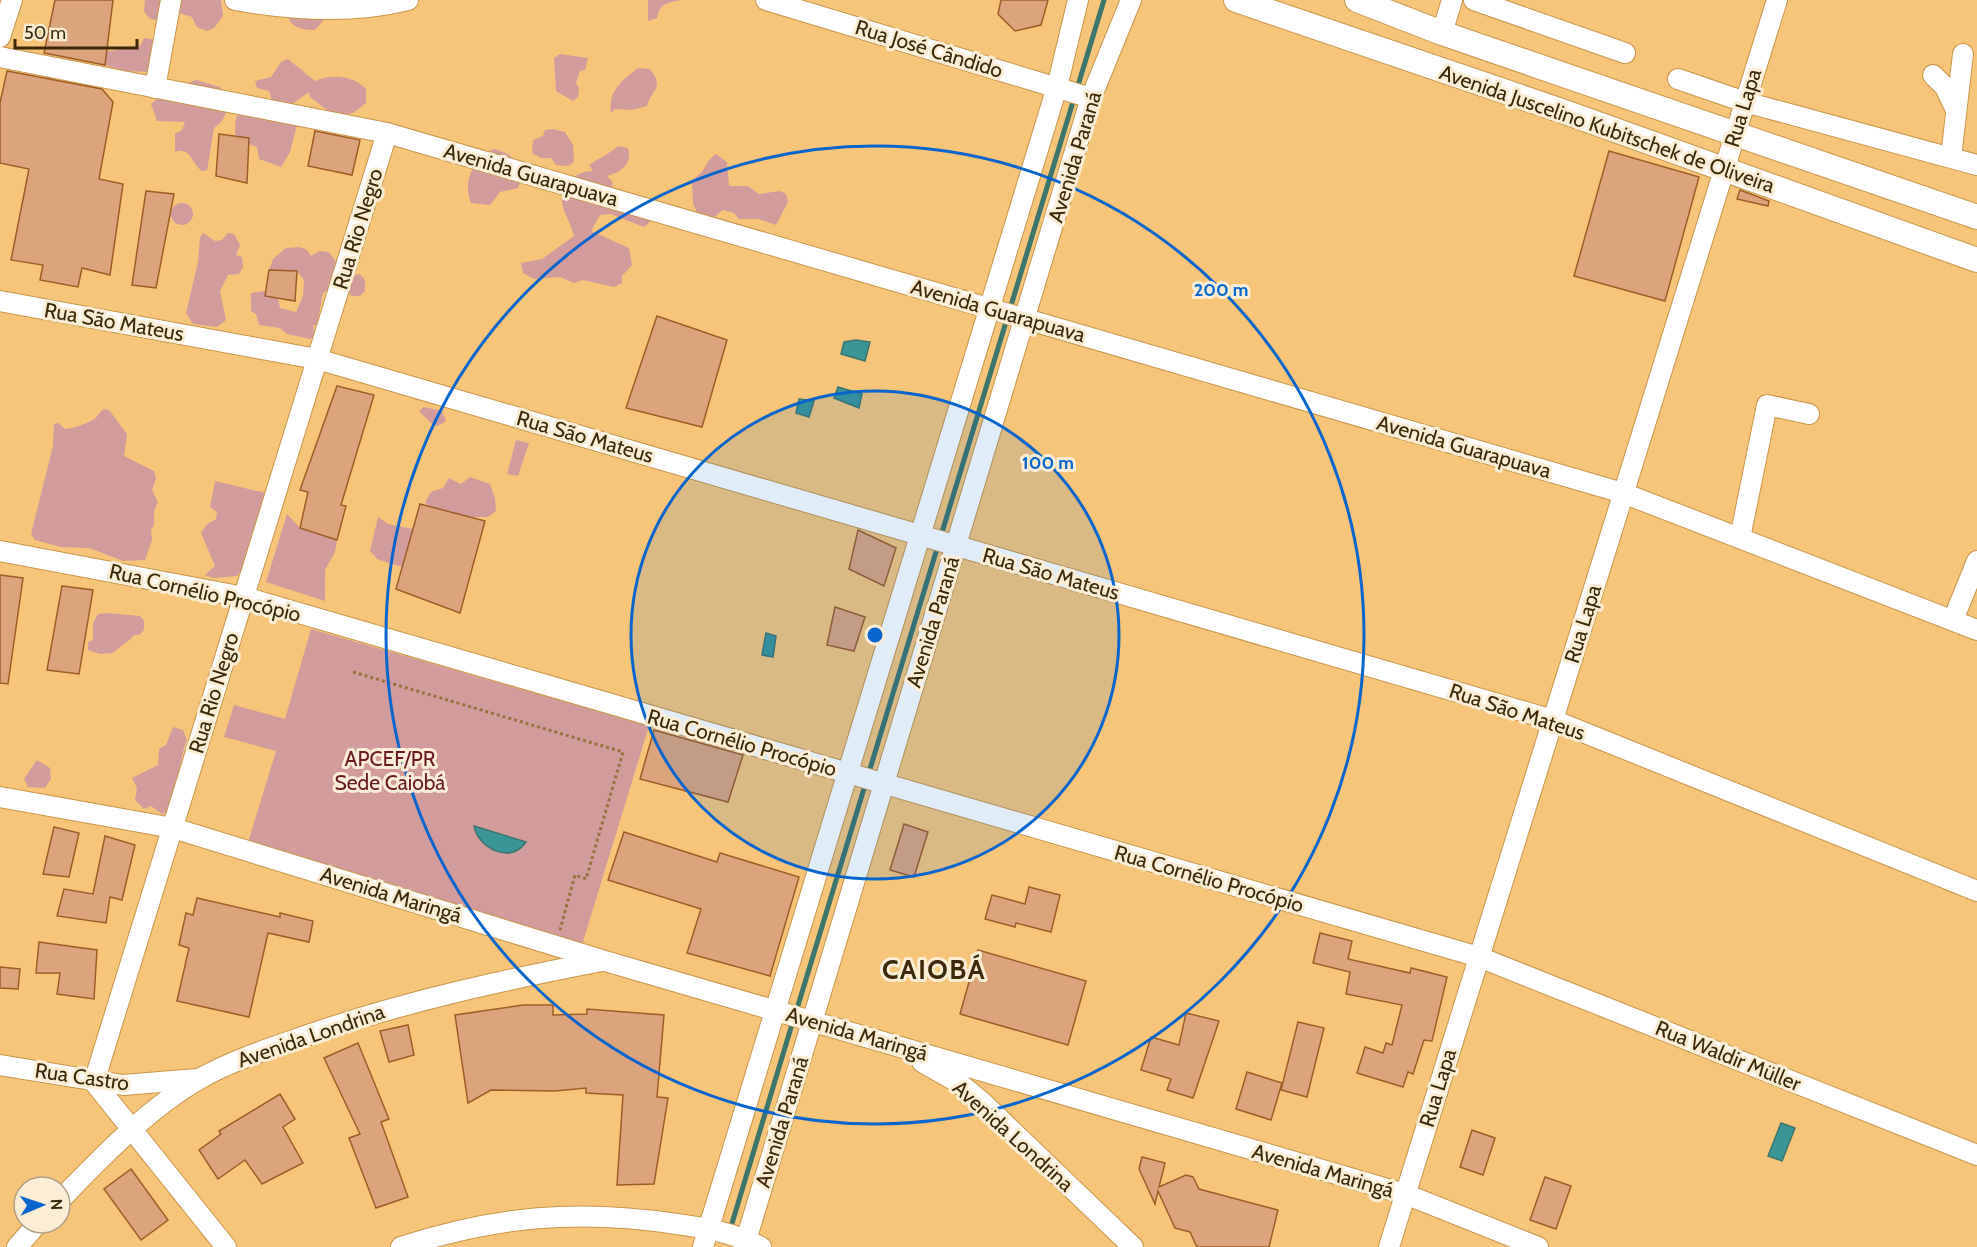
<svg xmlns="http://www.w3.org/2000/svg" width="1977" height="1247" font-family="Cabin,sans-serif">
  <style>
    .green { fill: #d29c9d }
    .water { fill: #3a9597; stroke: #3b756c; stroke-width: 1.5 }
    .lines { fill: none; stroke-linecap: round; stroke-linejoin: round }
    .stream { stroke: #3b756c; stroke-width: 5 }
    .building { fill: #dca47c; stroke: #9e5d27; stroke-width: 1.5 }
    .minor-casing { stroke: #c6964b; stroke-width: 22 }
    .major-casing { stroke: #c6964b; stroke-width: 26 }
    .path { stroke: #95733e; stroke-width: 3; stroke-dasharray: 3 3; stroke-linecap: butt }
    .minor { stroke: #fff; stroke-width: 20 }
    .major { stroke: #fff; stroke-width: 24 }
    .ring { fill: none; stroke: #0865ce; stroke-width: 3 }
    .labels { text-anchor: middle; stroke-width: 6; stroke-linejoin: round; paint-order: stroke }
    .street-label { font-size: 21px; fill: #3d2908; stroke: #fcedd7 }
    .park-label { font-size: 21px; fill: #6d1a27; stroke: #fcedd7 }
    .district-label { font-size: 27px; font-weight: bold; letter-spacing: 1.5px; fill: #3d2908; stroke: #fcedd7 }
    .centre { fill: #0865ce; stroke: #fcedd7; stroke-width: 3 }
    .ring-label { font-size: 18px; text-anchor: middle; font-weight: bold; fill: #0865ce; stroke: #fcedd7; stroke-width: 6; stroke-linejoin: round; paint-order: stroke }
  </style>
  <rect width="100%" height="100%" fill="#f6c57a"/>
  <g class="green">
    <path d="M145 0H221L223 16 214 28 207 31 197 27 192 17 169 10 159 21 149 18 144 11Z"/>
    <path d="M648 0H681C667 3 660 3 657 18L648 21Z"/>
    <path d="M286 11 327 16 315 30C300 30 289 27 286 11Z"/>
    <path d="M144 38 156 40 149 72 123 71 105 65 107 51C118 51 134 45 140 46Z"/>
    <path d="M560 54 588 58 585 70 580 71 576 83 579 88 578 97 573 101 556 91 554 58Z"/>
    <path d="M288 59 315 81C331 74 353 75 366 89V103L353 113 335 116 310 97 309 92 291 105 273 103 269 91 257 88 255 81 271 77 281 62Z"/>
    <path d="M638 68 650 69C665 89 652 88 647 106L632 110 615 109 611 113C608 91 622 80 638 68Z"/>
    <path d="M196 80 220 87C228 104 231 116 214 128L208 165 207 170 202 171C191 163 191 146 175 152V134L182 130 185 122 157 121 151 104 168 90Z"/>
    <path d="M242 111 297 125 290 152 281 167 259 159 257 147 237 140 235 132 236 117Z"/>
    <path d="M553 129 565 132 573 145 574 162 568 166 556 165 551 158H541L532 153 533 140 543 136 545 130Z"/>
    <path d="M618 146 628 148C633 164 620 173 607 176L612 181 613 189C628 198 647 190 651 211 653 218 650 223 644 227L611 214 600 215 591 231 629 248 632 265 622 276V283L614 287 583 280 574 283 560 277 534 279 523 273 521 263 542 259 574 236C571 224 567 219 564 210 556 189 573 171 593 171L589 165C598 159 612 152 618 146Z"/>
    <path d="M494 149C510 153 515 158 524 173L518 188 500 192 490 205 471 203C462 183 474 156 494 149Z"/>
    <path d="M716 154 727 162 729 186H748L759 194 780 191 786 194 788 202 776 225 758 219H739L734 213 723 210 713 218 698 214 693 204 692 180C708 170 704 162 716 154Z"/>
    <circle cx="182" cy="214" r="11"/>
    <path d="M203 233 215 241 222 240 228 233 234 234 240 245 236 255 242 257 243 267 239 274 228 275 220 291 226 320 217 327 193 324 186 313 198 262 200 238Z"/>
    <path d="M300 247 307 250 311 256 319 251 329 252 335 260 338 271 349 269 355 275 360 274 365 280V291L360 296H352L344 288 329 289 323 293 317 325H313L315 336 310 339 287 334 280 328 259 325 256 314 251 311V293L265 291 278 298 280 308 296 312 303 296 304 280 297 271 269 270 273 259 286 248Z"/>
    <path d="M424 407 442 411 446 421 438 426 431 423 419 411Z"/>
    <path d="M104 409 109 410 127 434 124 456 154 471 156 479 152 490 158 502 154 511V526L151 529 152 540 145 560 123 561 89 548 61 547 35 540 31 534 53 446 54 424 58 423 65 429C76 428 84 424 93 420 98 417 99 412 104 409Z"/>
    <path d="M516 440 529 443 518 476 507 474Z"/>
    <path d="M470 477 490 484 495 498 496 511 488 517H468L428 506 425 502 431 492 443 488 449 478 461 484Z"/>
    <path d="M215 481 266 493 244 567 237 576 213 578 205 575 215 566 201 533 207 524 216 519 217 512 210 507Z"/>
    <path d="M287 514 300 528 337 540 335 552 325 570V601L266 582Z"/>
    <path d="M378 517 388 524 413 529 402 567 377 559 370 551Z"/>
    <path d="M106 613 140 616 144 621V630L139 635H134C128 643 120 646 113 653L100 654 88 650V642L93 640V623L98 614Z"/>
    <path d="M311 629 649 726 582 945 246 849 276 751 224 737 234 705 285 719Z"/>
    <path d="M173 727 183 730 187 740C178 761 178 802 163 815L151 806 144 809 135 800 137 788 132 778 158 765 159 749 166 745Z"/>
    <path d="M37 760 50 768 51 779 45 788 28 787 24 779Z"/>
  </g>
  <g class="water">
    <path d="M856 340 870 342 865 361 841 354 844 342Z"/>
    <path d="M838 387 862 394 859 408 834 398Z"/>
    <path d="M799 399 814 401 809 417 796 413Z"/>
    <path d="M766 633 776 636 773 657 762 655Z"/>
    <path d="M474 826 526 842C511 865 478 848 474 826Z"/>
    <path d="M1781 1123 1795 1128 1782 1161 1768 1156Z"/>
  </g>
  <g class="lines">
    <g class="stream">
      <path d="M796 1012 1104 0"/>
      <path d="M730 1230 793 1021"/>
    </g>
  </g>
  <g class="building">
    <path d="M55 0H113L105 65 44 53Z"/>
    <path d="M1001 0H1048L1041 25 1015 31 998 14Z"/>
    <path d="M7 71 102 89 113 102 99 179 123 184 110 275 82 268 78 287 40 280 43 265 11 260 29 169 0 163V103Z"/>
    <path d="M315 131 360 140 352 175 308 166Z"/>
    <path d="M219 134 249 138 247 183 216 176Z"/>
    <path d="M1609 151 1699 177 1665 301 1574 276Z"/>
    <path d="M1740 190 1769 201 1768 206 1737 199Z"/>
    <path d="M146 191 174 194 156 288 132 285Z"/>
    <path d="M269 270 297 271 295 301 265 296Z"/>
    <path d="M657 316 727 340 702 427 626 408Z"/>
    <path d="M337 386 374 395 341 505 346 506 337 540 300 528 308 492 300 490Z"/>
    <path d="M420 504 485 521 460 613 396 589Z"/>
    <path d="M858 530 896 548 884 586 849 569Z"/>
    <path d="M0 575 23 578 8 684 0 683Z"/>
    <path d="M62 586 93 590 79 674 47 670Z"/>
    <path d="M835 607 865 617 854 651 827 645Z"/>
    <path d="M654 730 743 755 728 802 640 779Z"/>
    <path d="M904 824 928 832 914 877 890 870Z"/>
    <path d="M54 827 79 833 69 877 43 874Z"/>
    <path d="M624 832 717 862 720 853 799 877 770 976 687 953 701 909 608 880Z"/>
    <path d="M105 836 135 845 122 900 110 897 106 923 57 916 64 889 93 894Z"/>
    <path d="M1029 887 1060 895 1051 932 1016 923 1015 927 985 919 992 895 1025 904Z"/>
    <path d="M197 898 280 917V913L313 921 309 942 268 933 249 1017 177 1001 189 948 179 945 186 913 193 915Z"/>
    <path d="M1320 933 1352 941 1348 959 1410 973 1411 968 1447 977 1432 1041 1424 1040 1413 1074 1408 1072 1403 1087 1357 1073 1365 1047 1383 1053 1386 1043 1392 1045 1402 1005 1346 994 1350 972 1313 963Z"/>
    <path d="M39 942 97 950 94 999 57 994 60 973H36Z"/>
    <path d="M978 950 1086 981 1068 1045 960 1014Z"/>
    <path d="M0 967 20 969 18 989 0 988Z"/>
    <path d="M523 1005H553V1015L587 1014V1009L664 1015 657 1097 668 1098 654 1184 617 1185 623 1095 586 1093V1088L555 1091 491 1090 468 1103 455 1015Z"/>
    <path d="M1186 1013 1219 1021 1193 1098 1167 1090 1171 1079 1141 1070 1151 1037 1179 1045Z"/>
    <path d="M1298 1022 1324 1028 1307 1097 1281 1090Z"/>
    <path d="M408 1025 414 1055 389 1062 380 1031Z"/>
    <path d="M358 1043 389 1119 381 1122 408 1197 376 1208 349 1138 360 1134 324 1058Z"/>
    <path d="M1247 1072 1282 1083 1271 1120 1236 1109Z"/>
    <path d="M280 1094 295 1119 283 1127 303 1163 262 1184 245 1160 218 1179 199 1150 221 1134 219 1131Z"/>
    <path d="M1472 1130 1495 1138 1483 1175 1460 1167Z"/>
    <path d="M1142 1157 1165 1163 1159 1187 1186 1175 1193 1177 1199 1189 1278 1210 1269 1247H1197L1190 1232 1175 1228 1158 1191 1155 1204 1139 1169Z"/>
    <path d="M131 1169 168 1220 141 1240 104 1189Z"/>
    <path d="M1545 1177 1571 1186 1556 1229 1530 1220Z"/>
  </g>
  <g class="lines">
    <g class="minor-casing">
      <g id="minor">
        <path d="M235 0C291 10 352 14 408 0"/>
        <path d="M766 0 1091 98"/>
        <path d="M1474 0 1625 53"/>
        <path d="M1442 33 1452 0"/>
        <path d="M0 37 12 0"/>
        <path d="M0 57 387 133 1623 493 1977 630"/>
        <path d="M1933 75 1945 87 1955 108"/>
        <path d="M1678 79 1745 102 1977 165"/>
        <path d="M155 88 171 0"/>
        <path d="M1951 157 1963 54"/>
        <path d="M0 301 317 359 1553 720 1977 891"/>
        <path d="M1740 538 1767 405 1809 414"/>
        <path d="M0 551 244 597 1479 957 1977 1155"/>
        <path d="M1953 620 1977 561"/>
        <path d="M0 797 173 828 605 961 1405 1194 1538 1247"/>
        <path d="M922 1062 959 1083 982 1102 1133 1247"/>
        <path d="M0 1065 123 1085 197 1079"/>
        <path d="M60 1200C102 1157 148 1108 201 1078 235 1059 274 1047 311 1034 407 1001 503 980 602 961"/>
        <path d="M17 1247 38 1223"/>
        <path d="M226 1247 94 1082 387 133"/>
        <path d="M401 1247C496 1216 578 1209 677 1224 706 1228 735 1233 761 1247"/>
        <path d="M703 1247 1057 87 1078 0"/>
        <path d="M744 1247 1091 98 1131 0"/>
        <path d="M1389 1247 1777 0"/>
      </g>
    </g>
    <g class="major-casing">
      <g id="major">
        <path d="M1236 0 1562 111 1977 260"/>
        <path d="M1357 0 1442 33 1977 217"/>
      </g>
    </g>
    <path class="path" d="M353 672 623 752 586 879 575 875 560 930"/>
    <use href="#minor" class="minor"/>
    <use href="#major" class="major"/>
  </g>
  <circle cx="875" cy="635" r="244" fill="#0865ce" fill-opacity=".12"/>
  <g class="ring">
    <circle cx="875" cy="635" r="244"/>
    <circle cx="875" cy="635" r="489"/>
  </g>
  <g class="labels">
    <g class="street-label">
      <text transform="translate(929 49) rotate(17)" y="7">Rua José Cândido</text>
      <text transform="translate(1743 108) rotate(-73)" y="7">Rua Lapa</text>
      <text transform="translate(1607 129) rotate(19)" y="7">Avenida Juscelino Kubitschek de Oliveira</text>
      <text transform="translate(1075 157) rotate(-73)" y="7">Avenida Paraná</text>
      <text transform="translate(531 175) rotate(16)" y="7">Avenida Guarapuava</text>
      <text transform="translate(358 229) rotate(-73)" y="7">Rua Rio Negro</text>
      <text transform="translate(998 311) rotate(16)" y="7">Avenida Guarapuava</text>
      <text transform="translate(114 322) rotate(10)" y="7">Rua São Mateus</text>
      <text transform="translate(585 437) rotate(16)" y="7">Rua São Mateus</text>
      <text transform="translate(1464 447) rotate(16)" y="7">Avenida Guarapuava</text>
      <text transform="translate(1051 574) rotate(16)" y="7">Rua São Mateus</text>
      <text transform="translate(205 593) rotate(13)" y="7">Rua Cornélio Procópio</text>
      <text transform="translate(933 622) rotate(-73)" y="7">Avenida Paraná</text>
      <text transform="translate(1583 624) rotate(-73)" y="7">Rua Lapa</text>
      <text transform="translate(214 693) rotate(-73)" y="7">Rua Rio Negro</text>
      <text transform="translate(1517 712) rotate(18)" y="7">Rua São Mateus</text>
      <text transform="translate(742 743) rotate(16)" y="7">Rua Cornélio Procópio</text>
      <text transform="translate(1209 879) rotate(16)" y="7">Rua Cornélio Procópio</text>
      <text transform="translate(391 895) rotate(17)" y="7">Avenida Maringá</text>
      <text transform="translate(857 1034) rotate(16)" y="7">Avenida Maringá</text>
      <text transform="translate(311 1036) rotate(-19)" y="7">Avenida Londrina</text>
      <text transform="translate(1728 1056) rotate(22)" y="7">Rua Waldir Müller</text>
      <text transform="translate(82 1077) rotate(8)" y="7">Rua Castro</text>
      <text transform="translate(1438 1088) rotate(-73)" y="7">Rua Lapa</text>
      <text transform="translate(782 1122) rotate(-73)" y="7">Avenida Paraná</text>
      <text transform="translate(1013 1136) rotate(42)" y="7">Avenida Londrina</text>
      <text transform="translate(1323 1171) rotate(16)" y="7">Avenida Maringá</text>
    </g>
    <g class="park-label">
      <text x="390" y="766">APCEF/PR<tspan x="390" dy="24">Sede Caiobá</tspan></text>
    </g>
    <g class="district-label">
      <text x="934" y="979">CAIOBÁ</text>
    </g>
  </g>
  <circle cx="875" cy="635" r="9" class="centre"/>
  <g class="ring-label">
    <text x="1221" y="296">200 m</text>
    <text x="1048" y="469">100 m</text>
  </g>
  <g transform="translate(42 1205) rotate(88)"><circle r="28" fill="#fcedd7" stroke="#b09f84" stroke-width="1.5"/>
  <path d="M0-4.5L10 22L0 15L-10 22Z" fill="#0865ce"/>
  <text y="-9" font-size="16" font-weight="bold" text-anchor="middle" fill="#3d2908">N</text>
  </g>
  <path d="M15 39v9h122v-9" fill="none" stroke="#3d2908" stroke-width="3"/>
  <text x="24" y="39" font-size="18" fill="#3d2908" stroke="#fcedd7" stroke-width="4.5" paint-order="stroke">50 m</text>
</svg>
